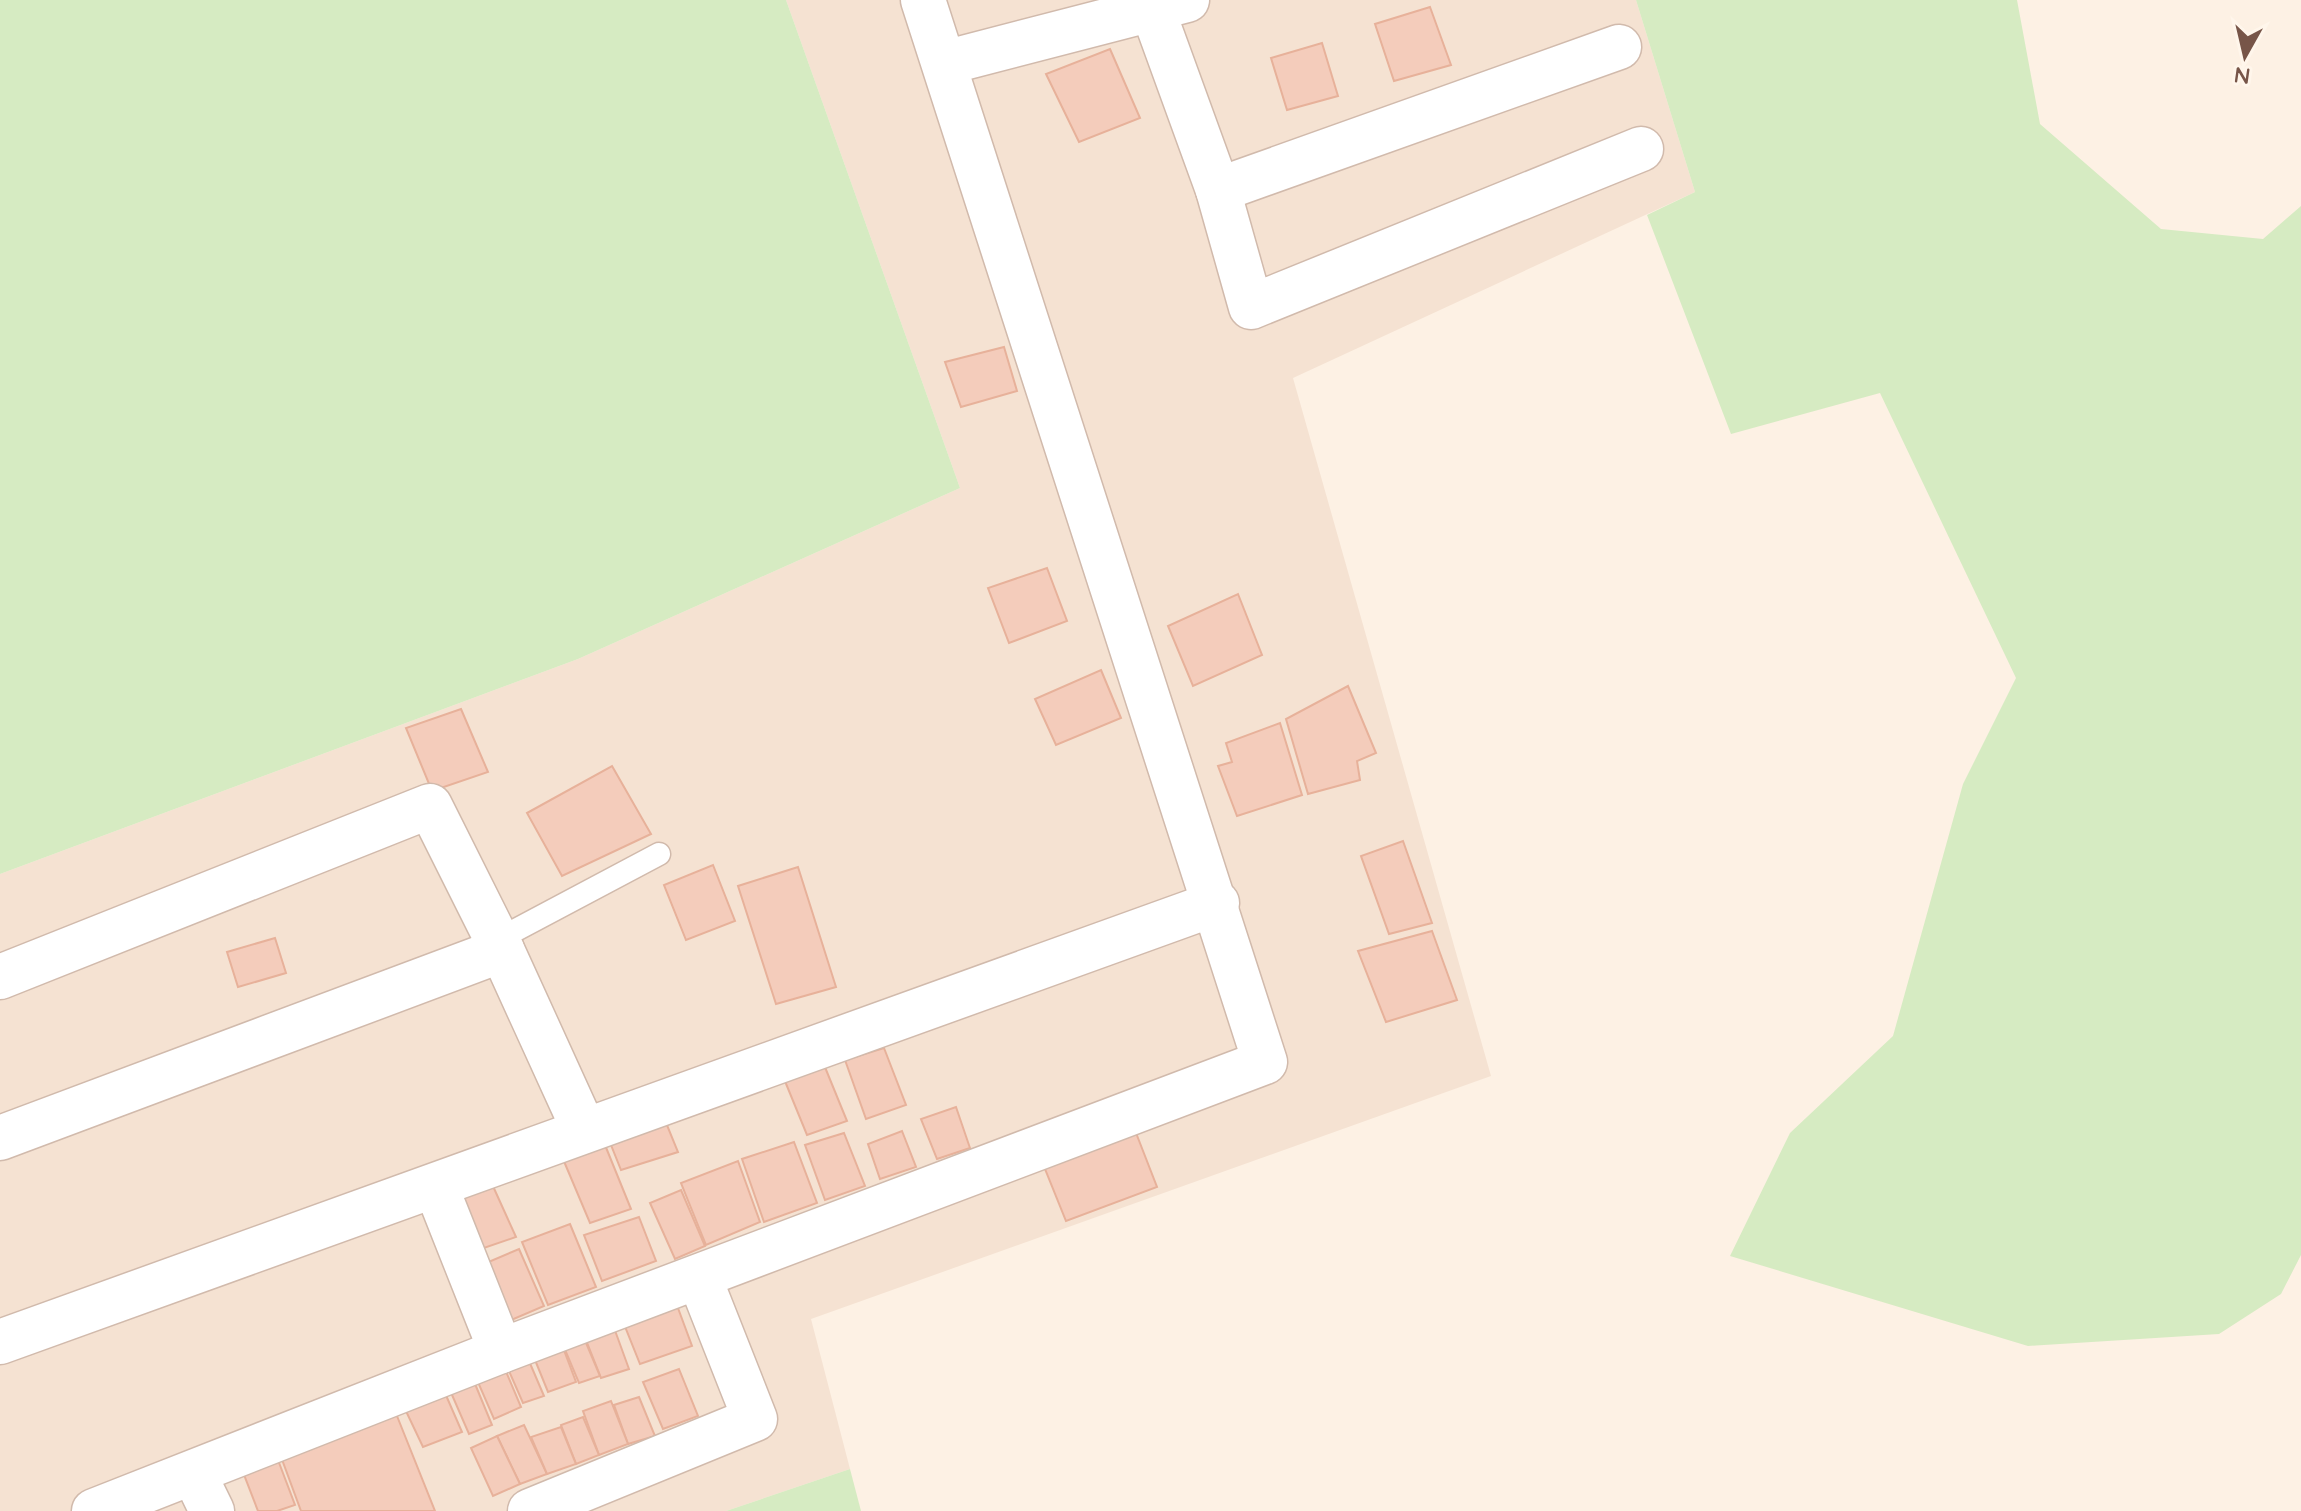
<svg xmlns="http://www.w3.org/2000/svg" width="2301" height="1511" font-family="Quicksand,sans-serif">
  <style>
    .residential { fill: #f5e2d2 }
    .green { fill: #d6ebc2 }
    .building { fill: #f4ccbb; stroke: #e7b19a; stroke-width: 2 }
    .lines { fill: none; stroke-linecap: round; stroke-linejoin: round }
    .lane-casing { stroke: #d1baac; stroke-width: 25 }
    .street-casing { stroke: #d1baac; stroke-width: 47 }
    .lane { stroke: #fff; stroke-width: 22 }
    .street { stroke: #fff; stroke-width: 44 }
  </style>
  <rect width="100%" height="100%" fill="#fdf1e4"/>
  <path class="residential" d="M786 0H1636L1695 192 1293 378 1491 1076 811 1319 850 1469 726 1511H0V874L578 659 960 488Z"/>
  <g class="green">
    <path d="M0 0H786L960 488 578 659 0 874Z"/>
    <path d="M1636 0H2017L2040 124 2161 229 2263 239 2301 206V1255L2281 1294 2219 1334 2028 1346 1730 1256 1790 1133 1893 1036 1963 784 2016 678 1880 393 1731 434 1647 215 1695 192Z"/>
    <path d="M850 1469 861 1511H726Z"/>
  </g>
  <g class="building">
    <path d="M1430 7 1451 65 1394 81 1375 24Z"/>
    <path d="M1322 43 1338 96 1287 110 1271 58Z"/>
    <path d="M1110 49 1140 118 1079 142 1046 74Z"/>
    <path d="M1004 347 1017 391 961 407 945 362Z"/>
    <path d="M1047 568 1067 621 1009 643 988 588Z"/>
    <path d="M1238 594 1262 655 1193 686 1168 626Z"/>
    <path d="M1101 670 1121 718 1056 745 1035 699Z"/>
    <path d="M1348 686 1376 753 1357 761 1360 780 1308 794 1286 719Z"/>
    <path d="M461 709 488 772 432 791 406 728Z"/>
    <path d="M1280 723 1302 795 1237 816 1218 766 1232 762 1226 743Z"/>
    <path d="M612 766 651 834 562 876 527 813Z"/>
    <path d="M1403 841 1432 923 1389 934 1361 856Z"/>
    <path d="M713 865 735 921 686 940 664 885Z"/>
    <path d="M798 867 836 987 776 1004 738 886Z"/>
    <path d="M1432 931 1457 1000 1386 1022 1358 951Z"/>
    <path d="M275 938 286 973 238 987 227 952Z"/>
    <path d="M884 1048 906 1105 866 1119 845 1060Z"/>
    <path d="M820 1055 847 1121 807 1135 780 1069Z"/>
    <path d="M956 1107 970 1148 937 1159 921 1119Z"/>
    <path d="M660 1108 678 1152 621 1170 603 1125Z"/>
    <path d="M1131 1120 1157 1187 1066 1221 1039 1154Z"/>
    <path d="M902 1131 916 1167 880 1179 868 1144Z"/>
    <path d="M844 1133 865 1186 825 1200 805 1145Z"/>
    <path d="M794 1142 817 1203 764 1222 742 1159Z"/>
    <path d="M605 1145 631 1209 590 1223 563 1159Z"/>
    <path d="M738 1161 760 1222 706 1245 681 1183Z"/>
    <path d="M492 1184 516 1237 475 1251 454 1199Z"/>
    <path d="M681 1190 705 1246 675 1259 650 1203Z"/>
    <path d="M639 1217 656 1261 602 1281 584 1235Z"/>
    <path d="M570 1224 596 1287 548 1305 522 1242Z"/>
    <path d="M519 1249 544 1306 504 1323 479 1266Z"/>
    <path d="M675 1300 692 1346 640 1364 622 1319Z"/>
    <path d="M613 1325 629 1369 601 1378 584 1335Z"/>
    <path d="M584 1338 600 1376 579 1383 563 1345Z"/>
    <path d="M562 1345 576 1382 548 1392 533 1355Z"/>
    <path d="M526 1354 544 1396 523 1403 505 1362Z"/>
    <path d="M502 1362 521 1407 494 1419 474 1373Z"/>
    <path d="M679 1369 698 1416 663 1429 643 1382Z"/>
    <path d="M473 1379 492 1425 469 1434 449 1388Z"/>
    <path d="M445 1393 462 1432 423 1447 405 1409Z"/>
    <path d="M639 1397 655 1436 628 1444 614 1405Z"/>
    <path d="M611 1401 628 1444 599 1455 583 1411Z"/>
    <path d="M395 1411 435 1511H301L280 1454Z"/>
    <path d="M583 1417 599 1455 576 1464 561 1425Z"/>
    <path d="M524 1425 547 1474 520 1484 497 1436Z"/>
    <path d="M561 1427 576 1464 547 1474 531 1437Z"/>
    <path d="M497 1436 520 1484 493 1496 471 1448Z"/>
    <path d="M278 1460 295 1505 277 1511H258L243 1472Z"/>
  </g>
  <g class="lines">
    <g class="lane-casing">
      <path id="lane" d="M497 940 659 854"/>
    </g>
    <g class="street-casing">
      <g id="street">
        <path d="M1153 11 1218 190 1251 307 1641 149"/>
        <path d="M944 63 1187 0"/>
        <path d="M1218 190 1619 47"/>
        <path d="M0 977 430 806 502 950 584 1130"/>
        <path d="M0 1138 502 950"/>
        <path d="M436 1187 501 1351"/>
        <path d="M0 1342 1217 903"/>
        <path d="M194 1474 212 1511"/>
        <path d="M94 1511 501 1351 1265 1062 923 0"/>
        <path d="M530 1511 755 1419 699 1277"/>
      </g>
    </g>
    <use href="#lane" class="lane"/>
    <use href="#street" class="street"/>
  </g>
  <g transform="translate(2245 56) rotate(188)" stroke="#fff6eb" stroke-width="6" paint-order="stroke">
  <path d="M0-6L14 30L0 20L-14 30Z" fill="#775548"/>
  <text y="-12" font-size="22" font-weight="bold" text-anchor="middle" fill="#775548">N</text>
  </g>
</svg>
